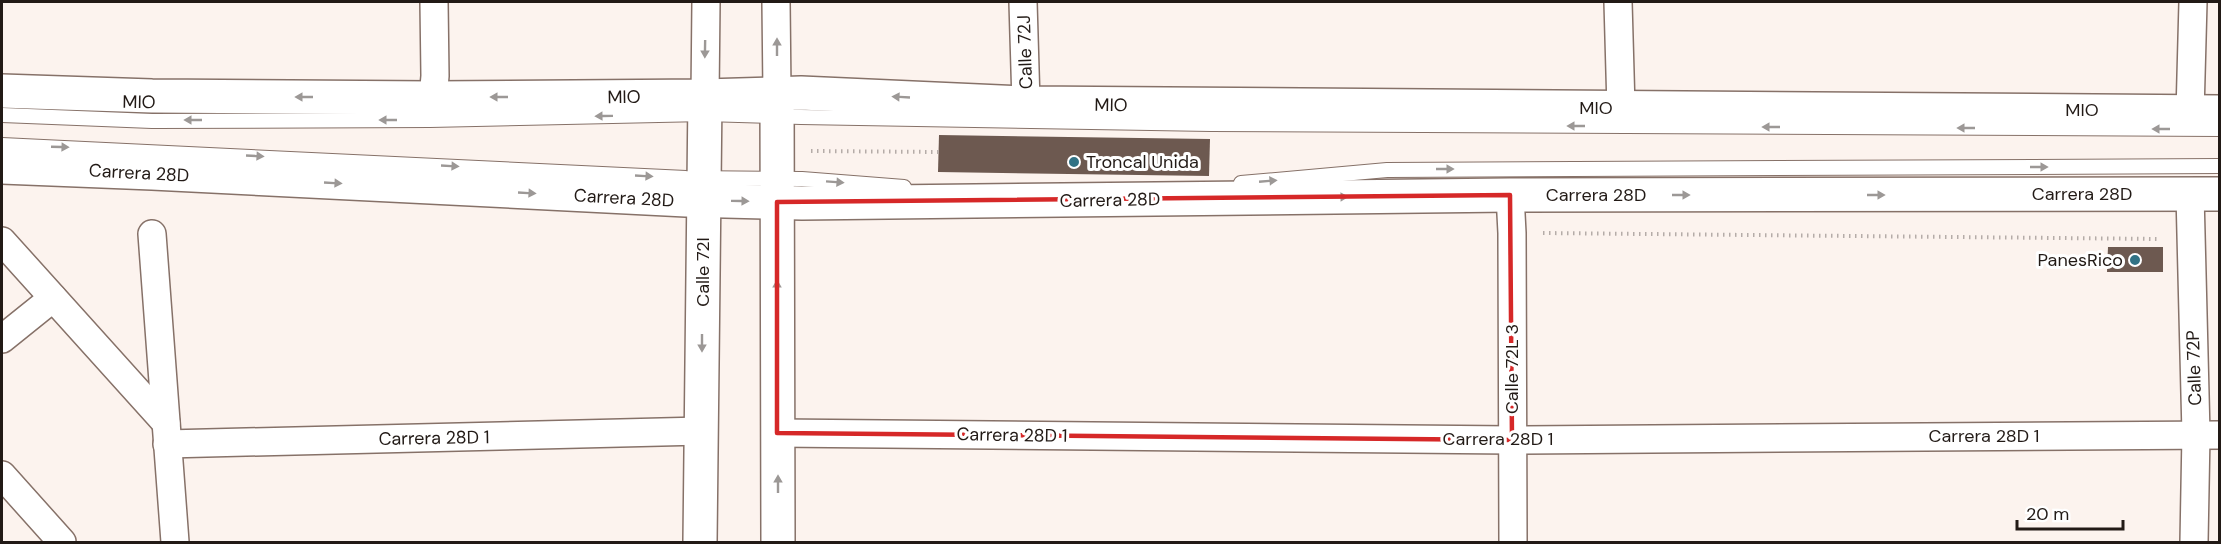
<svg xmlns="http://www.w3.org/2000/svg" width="2221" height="544" font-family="'DM Sans',sans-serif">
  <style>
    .building { fill: #6d5950 }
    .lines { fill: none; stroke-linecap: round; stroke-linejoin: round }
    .lane-casing { stroke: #867168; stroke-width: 16 }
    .street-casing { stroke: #867168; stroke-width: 30 }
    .secondary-casing { stroke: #867168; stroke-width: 36 }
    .path { stroke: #b5aca8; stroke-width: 4; stroke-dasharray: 1.5 4.5; stroke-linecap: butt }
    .lane { stroke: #fff; stroke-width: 14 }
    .street { stroke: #fff; stroke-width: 27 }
    .secondary { stroke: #fff; stroke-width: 33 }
    .oneway { fill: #9c9896 }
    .marked { fill: none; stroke: #d62828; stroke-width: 4.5; stroke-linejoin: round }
    .poi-dot { fill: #317285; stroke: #fff; stroke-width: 2 }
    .labels { text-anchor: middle; stroke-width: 6; stroke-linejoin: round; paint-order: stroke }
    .street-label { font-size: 18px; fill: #221a16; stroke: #fff }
    .poi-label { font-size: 18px; fill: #221a16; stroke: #fff; text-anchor: start }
  </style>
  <rect width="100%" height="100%" fill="#fcf3ee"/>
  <g class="building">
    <path d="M939 135 1210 139 1209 176 938 172Z"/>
    <path d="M2108 247H2163V272H2107Z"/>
  </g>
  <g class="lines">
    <g class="lane-casing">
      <g id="lane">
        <path d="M2 115 152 121 430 120 705 114 801 117 1211 124 2220 129"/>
        <path d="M2 145 686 178 802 179 904 187"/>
        <path d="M1241 183 1387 170 2220 166"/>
      </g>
    </g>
    <g class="street-casing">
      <g id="street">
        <path d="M776 2 777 93"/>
        <path d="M1023 2 1026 103"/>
        <path d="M1618 2 1621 108"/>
        <path d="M705 96 706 2"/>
        <path d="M433 98 435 76 434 2"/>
        <path d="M2190 113 2193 2"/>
        <path d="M2190 194 2196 434 2194 542"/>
        <path d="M1510 195 1512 233 1513 542"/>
        <path d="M152 234 175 542"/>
        <path d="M2 241 166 423"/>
        <path d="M2 339 53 298"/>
        <path d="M777 433 1512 440 2220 435"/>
        <path d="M167 444 702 431"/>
        <path d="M2 475 62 542"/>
      </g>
    </g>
    <g class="secondary-casing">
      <g id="secondary">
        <path d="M2 91 152 96 433 98 705 96 801 93 1026 103 2220 112"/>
        <path d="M777 93 778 542"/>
        <path d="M2 167 152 173 686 200 802 203 1510 195 2220 194"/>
        <path d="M700 542 705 96"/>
      </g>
    </g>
    <g class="path">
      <path d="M811 151 939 152"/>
      <path d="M1543 233 2160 239"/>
    </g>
    <use href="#lane" class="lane"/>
    <use href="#street" class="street"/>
    <use href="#secondary" class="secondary"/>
  </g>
  <defs><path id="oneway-solid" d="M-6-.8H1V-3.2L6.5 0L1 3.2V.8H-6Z" transform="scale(1.5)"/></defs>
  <g class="oneway">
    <use href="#oneway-solid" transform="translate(777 47) rotate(-90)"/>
    <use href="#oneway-solid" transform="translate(705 49) rotate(91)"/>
    <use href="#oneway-solid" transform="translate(304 97) rotate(-180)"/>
    <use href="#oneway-solid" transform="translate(499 97) rotate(180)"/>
    <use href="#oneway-solid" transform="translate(901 97) rotate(-177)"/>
    <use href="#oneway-solid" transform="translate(604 116) rotate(179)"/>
    <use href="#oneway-solid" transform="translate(193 120) rotate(180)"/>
    <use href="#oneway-solid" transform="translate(388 120) rotate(180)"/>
    <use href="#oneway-solid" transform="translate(1576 126) rotate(-180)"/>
    <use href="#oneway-solid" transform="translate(1771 127) rotate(-180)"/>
    <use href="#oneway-solid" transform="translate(1966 128) rotate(-180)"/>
    <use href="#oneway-solid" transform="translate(2161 129) rotate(-180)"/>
    <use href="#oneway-solid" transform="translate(60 147) rotate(2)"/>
    <use href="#oneway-solid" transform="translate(255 156) rotate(3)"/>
    <use href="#oneway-solid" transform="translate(450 166) rotate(3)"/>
    <use href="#oneway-solid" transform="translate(2039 167)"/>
    <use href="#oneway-solid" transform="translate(1445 169)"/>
    <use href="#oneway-solid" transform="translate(644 176) rotate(3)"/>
    <use href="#oneway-solid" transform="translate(1268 181) rotate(-5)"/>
    <use href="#oneway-solid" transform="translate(835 182) rotate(4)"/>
    <use href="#oneway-solid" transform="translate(333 183) rotate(3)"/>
    <use href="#oneway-solid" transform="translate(527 193) rotate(3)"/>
    <use href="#oneway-solid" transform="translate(1681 195)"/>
    <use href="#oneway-solid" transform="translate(1876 195)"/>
    <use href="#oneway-solid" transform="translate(1339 197) rotate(-1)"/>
    <use href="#oneway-solid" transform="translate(740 201) rotate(1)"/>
    <use href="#oneway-solid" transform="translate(777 289) rotate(-90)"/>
    <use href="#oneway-solid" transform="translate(702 343) rotate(90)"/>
    <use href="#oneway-solid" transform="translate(778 484) rotate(-90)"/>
  </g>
  <path class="marked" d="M1510 195 1512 440 777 433V202Z"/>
  <g class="poi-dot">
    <circle cx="1074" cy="162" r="6"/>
    <circle cx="2135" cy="260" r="6"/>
  </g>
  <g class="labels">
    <g class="street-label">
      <text transform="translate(1025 52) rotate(-92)" y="6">Calle 72J</text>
      <text transform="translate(624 97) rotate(-1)" y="6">MIO</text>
      <text transform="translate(139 102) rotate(1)" y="6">MIO</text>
      <text transform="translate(1111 105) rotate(1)" y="6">MIO</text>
      <text x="1596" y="114">MIO</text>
      <text x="2082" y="116">MIO</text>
      <text transform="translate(139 173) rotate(3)" y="6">Carrera 28D</text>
      <text x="2082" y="200">Carrera 28D</text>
      <text x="1596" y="201">Carrera 28D</text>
      <text transform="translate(624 198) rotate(3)" y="6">Carrera 28D</text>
      <text transform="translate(1110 200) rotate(-1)" y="6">Carrera 28D</text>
      <text transform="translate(703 272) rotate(-90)" y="6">Calle 72I</text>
      <text transform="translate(2194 368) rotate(-92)" y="6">Calle 72P</text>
      <text transform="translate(1512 369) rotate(-90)" y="6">Calle 72L 3</text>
      <text transform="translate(1012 435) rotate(1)" y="6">Carrera 28D 1</text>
      <text x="1984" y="442">Carrera 28D 1</text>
      <text transform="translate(434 438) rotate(-1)" y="6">Carrera 28D 1</text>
      <text x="1498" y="445">Carrera 28D 1</text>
    </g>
    <g class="poi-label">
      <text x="1086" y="168">Troncal Unida</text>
      <text x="2123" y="266" text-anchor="end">PanesRico</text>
    </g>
  </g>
  <rect width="2221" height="544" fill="none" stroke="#221a16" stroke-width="6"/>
  <path d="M2017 520v9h106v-9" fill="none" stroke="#221a16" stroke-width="3"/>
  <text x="2026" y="520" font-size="18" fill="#221a16" stroke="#ffffff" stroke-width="4.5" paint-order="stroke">20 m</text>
</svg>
